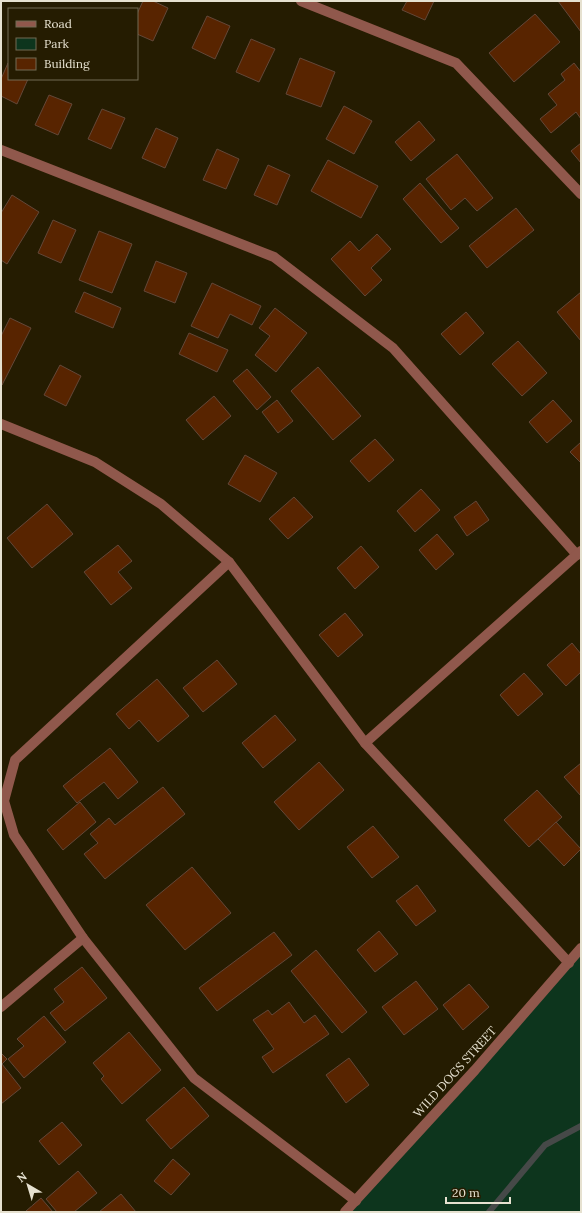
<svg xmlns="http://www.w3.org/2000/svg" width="582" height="1213" font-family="Lora,serif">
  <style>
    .green { fill: #0d351d }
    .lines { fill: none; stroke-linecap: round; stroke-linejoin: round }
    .stream { stroke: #464948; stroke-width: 6 }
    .building { fill: #582400; stroke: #634738 }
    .minor { stroke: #90584c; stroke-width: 10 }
    .labels { text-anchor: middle; stroke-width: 3; stroke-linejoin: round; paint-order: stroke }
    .street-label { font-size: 12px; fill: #e6e1d0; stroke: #251c01 }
  </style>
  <rect width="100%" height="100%" fill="#251c01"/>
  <path class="green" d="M581 948V1212H345Z"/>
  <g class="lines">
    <path class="stream" d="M489 1212 545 1145 581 1126"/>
  </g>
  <g class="building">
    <path d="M143 1H153L168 8 153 41 137 34V14Z"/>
    <path d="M407 1H434L425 20 402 10Z"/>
    <path d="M558 1H581V32Z"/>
    <path d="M535 14 560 42 514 82 489 53Z"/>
    <path d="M207 16 230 26 215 59 192 48Z"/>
    <path d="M251 39 275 49 259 82 236 72Z"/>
    <path d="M300 58 335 72 321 107 286 94Z"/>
    <path d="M8 63 9 79H28L17 104 1 96V79Z"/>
    <path d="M574 63 581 72V119L576 112 551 133 540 119 557 105 548 94 565 80 561 74Z"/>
    <path d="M49 95 72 104 58 135 35 125Z"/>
    <path d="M344 106 372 121 354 154 326 139Z"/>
    <path d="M102 109 125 118 111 149 88 139Z"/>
    <path d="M419 121 435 140 411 161 395 142Z"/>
    <path d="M156 128 178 138 165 168 142 158Z"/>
    <path d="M581 143V163L571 151Z"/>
    <path d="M217 149 239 159 226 189 203 180Z"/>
    <path d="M457 154 493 198 477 211 465 198 451 210 426 179Z"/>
    <path d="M328 160 378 186 361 218 311 191Z"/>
    <path d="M268 165 290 175 277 205 254 195Z"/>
    <path d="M420 183 459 228 441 243 403 199Z"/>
    <path d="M12 195 39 212 7 264 1 260V213Z"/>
    <path d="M516 208 534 230 487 268 469 246Z"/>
    <path d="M53 220 76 230 61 263 38 253Z"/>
    <path d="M99 231 132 244 112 293 79 280Z"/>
    <path d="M377 234 391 249 371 268 382 280 365 296 331 259 350 241 359 251Z"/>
    <path d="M156 261 187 273 175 303 144 291Z"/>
    <path d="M212 283 261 306 252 325 230 314 218 338 191 326Z"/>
    <path d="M84 292 121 308 113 328 75 312Z"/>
    <path d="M581 292V341L557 312Z"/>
    <path d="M275 308 307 333 276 372 255 355 270 336 259 328Z"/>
    <path d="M466 312 484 333 460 355 441 334Z"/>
    <path d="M10 318 31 328 2 385 1 336Z"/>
    <path d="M189 333 228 350 217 372 179 354Z"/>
    <path d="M518 341 547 373 522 396 492 364Z"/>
    <path d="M60 365 81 376 66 406 44 395Z"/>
    <path d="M318 367 361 416 333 440 291 391Z"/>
    <path d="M247 369 271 397 257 410 233 381Z"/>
    <path d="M214 396 231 416 203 440 186 420Z"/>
    <path d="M277 400 293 421 278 433 262 412Z"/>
    <path d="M553 400 572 421 547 443 529 422Z"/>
    <path d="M375 439 394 460 369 482 350 461Z"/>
    <path d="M581 442V463L570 452Z"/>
    <path d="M245 455 277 473 260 502 228 484Z"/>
    <path d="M421 489 440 510 415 532 397 511Z"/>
    <path d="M294 497 313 517 288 539 269 519Z"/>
    <path d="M476 501 489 520 467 536 454 517Z"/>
    <path d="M47 504 73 534 32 568 7 538Z"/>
    <path d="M437 534 454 554 436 570 419 550Z"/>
    <path d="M118 545 132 561 118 572 132 588 111 605 84 572Z"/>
    <path d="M361 546 379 567 355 589 337 568Z"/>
    <path d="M345 613 363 635 338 657 319 635Z"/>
    <path d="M572 643 581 654V672L566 686 547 665Z"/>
    <path d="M217 660 237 684 203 712 183 688Z"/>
    <path d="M524 673 543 694 518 716 500 695Z"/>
    <path d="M157 679 189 716 158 742 139 720 129 729 116 714Z"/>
    <path d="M275 715 296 740 263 768 242 743Z"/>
    <path d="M110 748 138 782 118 799 104 782 77 803 63 786Z"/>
    <path d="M319 762 344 790 299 830 274 802Z"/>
    <path d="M581 763V796L564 777Z"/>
    <path d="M163 787 185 814 105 879 84 854 98 843 90 834 109 818 115 825Z"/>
    <path d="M537 790 562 817 529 847 504 820Z"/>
    <path d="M80 802 96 822 63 850 47 830Z"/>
    <path d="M556 822 581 849 564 866 538 839Z"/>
    <path d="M373 826 399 857 372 878 347 847Z"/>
    <path d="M192 867 231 913 185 950 146 905Z"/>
    <path d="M417 885 436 911 416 926 396 901Z"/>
    <path d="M379 931 398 954 375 972 357 950Z"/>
    <path d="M274 932 292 955 217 1011 199 988Z"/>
    <path d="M316 950 367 1012 342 1033 291 971Z"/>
    <path d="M82 967 107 998 65 1031 50 1013 64 1002 54 989Z"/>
    <path d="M416 981 438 1009 404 1035 382 1007Z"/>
    <path d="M469 984 489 1007 463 1030 443 1005Z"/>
    <path d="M289 1002 304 1023 315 1015 329 1034 273 1073 262 1057 274 1049 253 1020 268 1010 272 1015Z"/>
    <path d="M44 1016 66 1042 24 1078 8 1059 24 1046 17 1039Z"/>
    <path d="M129 1032 161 1070 122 1104 101 1079 104 1076 93 1063Z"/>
    <path d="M1 1053 7 1059 2 1064 21 1088 1 1104Z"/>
    <path d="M349 1058 369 1085 346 1103 326 1075Z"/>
    <path d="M184 1087 209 1116 171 1149 146 1120Z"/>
    <path d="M62 1122 82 1145 59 1165 39 1141Z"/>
    <path d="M173 1159 190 1174 171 1195 154 1181Z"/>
    <path d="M78 1171 97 1193 74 1212H57L46 1199Z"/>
    <path d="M121 1194 136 1212H99Z"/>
    <path d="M41 1198 53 1212H27L26 1211Z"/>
  </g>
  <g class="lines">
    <g class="minor">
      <path d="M301 1 456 63 581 194"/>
      <path d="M1 150 274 257 393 348 577 555"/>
      <path d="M1 424 95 462 161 504 229 562 365 743 569 963"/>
      <path d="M229 562 15 760 4 801 14 835 83 938 194 1078 356 1201"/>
      <path d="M365 743 581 551"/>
      <path d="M1 1007 83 938"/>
      <path d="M345 1212 475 1070 581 948"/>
    </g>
  </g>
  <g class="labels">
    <g class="street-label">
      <text transform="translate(455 1072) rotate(-48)" y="4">WILD DOGS STREET</text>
    </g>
  </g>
  <rect width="582" height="1213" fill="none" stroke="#e6e1d0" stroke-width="4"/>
  <rect x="8" y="8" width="130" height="72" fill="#251c01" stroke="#726b54"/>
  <rect x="16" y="21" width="20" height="6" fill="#90584c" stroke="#726b54"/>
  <text x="44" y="28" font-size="12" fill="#e6e1d0">Road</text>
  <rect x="16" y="38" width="20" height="12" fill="#0d351d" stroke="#726b54"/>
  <text x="44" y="48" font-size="12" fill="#e6e1d0">Park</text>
  <rect x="16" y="58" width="20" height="12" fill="#582400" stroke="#726b54"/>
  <text x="44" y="68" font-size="12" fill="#e6e1d0">Building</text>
  <g transform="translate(28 1185) rotate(322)" stroke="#251c01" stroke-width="3" paint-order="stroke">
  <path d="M0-3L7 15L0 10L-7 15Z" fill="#e6e1d0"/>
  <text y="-6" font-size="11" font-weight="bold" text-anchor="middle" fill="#e6e1d0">N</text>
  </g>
  <path d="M446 1197v6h64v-6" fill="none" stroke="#e6e1d0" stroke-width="2"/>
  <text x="452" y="1197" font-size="12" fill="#e6e1d0" stroke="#251c01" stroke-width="3" paint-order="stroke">20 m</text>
</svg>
